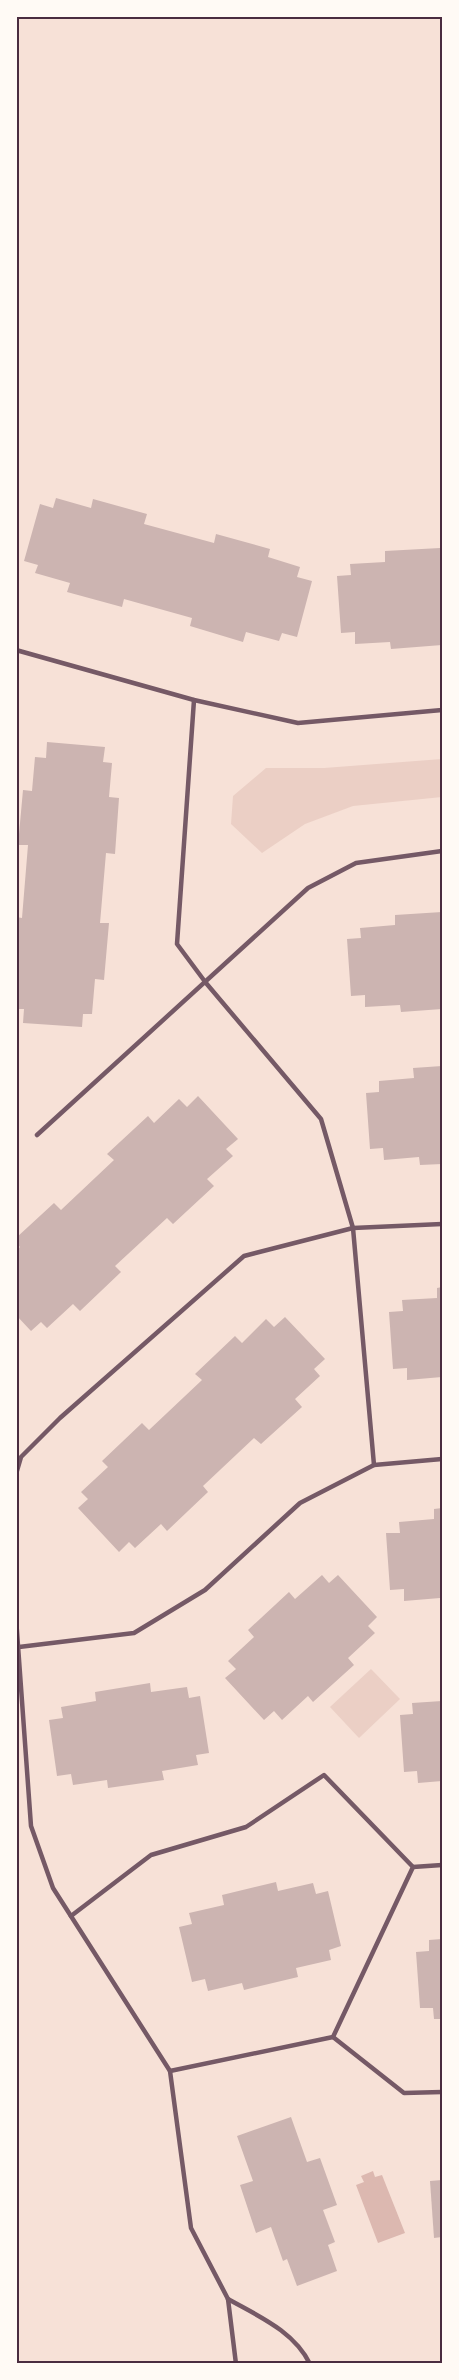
<svg xmlns="http://www.w3.org/2000/svg" width="459" height="2380" font-family="Jost,sans-serif">
  <style>
    .green { fill: #ebcfc5 }
    .water { fill: #dcb8b0 }
    .building { fill: #ccb4b1 }
    .lines { fill: none; stroke-linecap: round; stroke-linejoin: round }
    .service { stroke: #755966; stroke-width: 4.5 }
    .neatline { fill: none; stroke: #4a2c40; stroke-width: 2 }
  </style>
  <rect width="100%" height="100%" fill="#f7e1d7"/>
  <g class="green">
    <path d="M442 759V797L353 806 305 824 262 853 231 824 233 796 266 768H324Z"/>
    <path d="M371 1669 400 1699 359 1738 330 1707Z"/>
  </g>
  <path class="water" d="M373 2171 375 2177 382 2175 405 2233 378 2243 356 2185 364 2182 361 2176Z"/>
  <g class="building">
    <path d="M56 498 91 508 93 499 147 514 144 524 214 543 216 534 270 549 268 557 300 567 297 577 312 581 297 637 282 633 279 641 246 632 243 642 190 626 192 618 124 599 122 607 67 592 70 583 35 573 38 565 24 561 40 504 53 508Z"/>
    <path d="M440 548 442 557V645L391 649 390 642 355 644V632L341 633 337 576 351 575 350 564 385 562V551Z"/>
    <path d="M47 742 105 747 103 762 112 763 109 797 119 798 115 854 106 853 100 923H109L104 980 95 979 92 1014H83L82 1027 23 1023 24 1009H16V917L22 918 28 845H18L23 790 32 791 35 757 46 758Z"/>
    <path d="M442 912V1009L401 1012 400 1005 365 1007V995L351 996 347 939 361 938 360 928 395 925V915Z"/>
    <path d="M442 1066V1164L420 1165 419 1157 384 1160 383 1148 370 1149 366 1093 379 1092V1081L414 1078 413 1068Z"/>
    <path d="M198 1096 238 1139 226 1149 233 1156 207 1179 214 1186 173 1224 167 1218 115 1266 121 1272 80 1311 73 1304 47 1328 41 1322 31 1331 16 1315V1251L20 1247 16 1243V1238L54 1203 61 1210 114 1160 107 1154 148 1116 154 1123 179 1099 187 1107Z"/>
    <path d="M442 1287V1377L407 1380V1368L393 1369 389 1312 403 1311 402 1300 437 1298V1288Z"/>
    <path d="M285 1317 325 1359 314 1369 320 1376 295 1399 302 1407 261 1444 254 1438 203 1486 208 1492 167 1531 161 1524 135 1548 129 1542 119 1552 78 1508 88 1499 81 1492 108 1467 102 1461 142 1423 149 1430 202 1380 195 1374 235 1336 242 1343 266 1319 274 1327Z"/>
    <path d="M442 1508V1606H440V1598L404 1601V1589L390 1590 386 1533H400L399 1522 434 1519V1509Z"/>
    <path d="M322 1575 329 1583 338 1575 377 1617 368 1626 375 1633 348 1658 354 1665 313 1702 308 1696 282 1720 274 1711 264 1720 225 1678 236 1669 228 1661 254 1637 248 1630 289 1592 295 1599Z"/>
    <path d="M150 1683 151 1692 187 1687 189 1698 200 1696 209 1753 196 1755 198 1765 162 1771 164 1780 108 1788 107 1780 73 1785 71 1774 57 1776 49 1720 63 1718 61 1707 96 1701 95 1692Z"/>
    <path d="M442 1701V1781L418 1783 417 1771 404 1772 400 1715 413 1714 412 1703Z"/>
    <path d="M276 1882 278 1891 313 1883 316 1894 328 1891 341 1946 329 1950 331 1960 296 1968 298 1977 244 1990 242 1983 208 1991 205 1979 192 1982 179 1927 192 1924 189 1913 224 1905 222 1895Z"/>
    <path d="M442 1939V2019H434L433 2008H420L416 1952 429 1951V1940Z"/>
    <path d="M291 2117 307 2162 320 2158 337 2205 323 2210 335 2242 328 2245 337 2271 297 2286 287 2259 283 2261 271 2227 256 2233 240 2185 253 2181 237 2136Z"/>
    <path d="M442 2180V2237L434 2238 430 2181Z"/>
  </g>
  <g class="lines">
    <g class="service">
      <path d="M16 650 194 700 298 723 442 710"/>
      <path d="M194 700 177 944 206 983 321 1119 353 1228 374 1465"/>
      <path d="M37 1135 308 888 356 863 442 851"/>
      <path d="M16 1474 21 1457 60 1418 244 1256 353 1228 442 1224"/>
      <path d="M16 1618 31 1826 53 1888 170 2071 191 2228 228 2299 236 2364"/>
      <path d="M19 1647 134 1633 205 1590 300 1503 374 1465 442 1459"/>
      <path d="M413 1867 442 1865"/>
      <path d="M71 1916 151 1855 246 1827 324 1775 413 1867 333 2037 170 2071"/>
      <path d="M333 2037 404 2093 442 2092"/>
      <path d="M228 2299C258 2316 294 2331 310 2364"/>
    </g>
  </g>
  <rect width="459" height="2380" fill="none" stroke="#fffaf5" stroke-width="36"/>
  <rect x="18" y="18" width="423" height="2344" class="neatline"/>
</svg>
